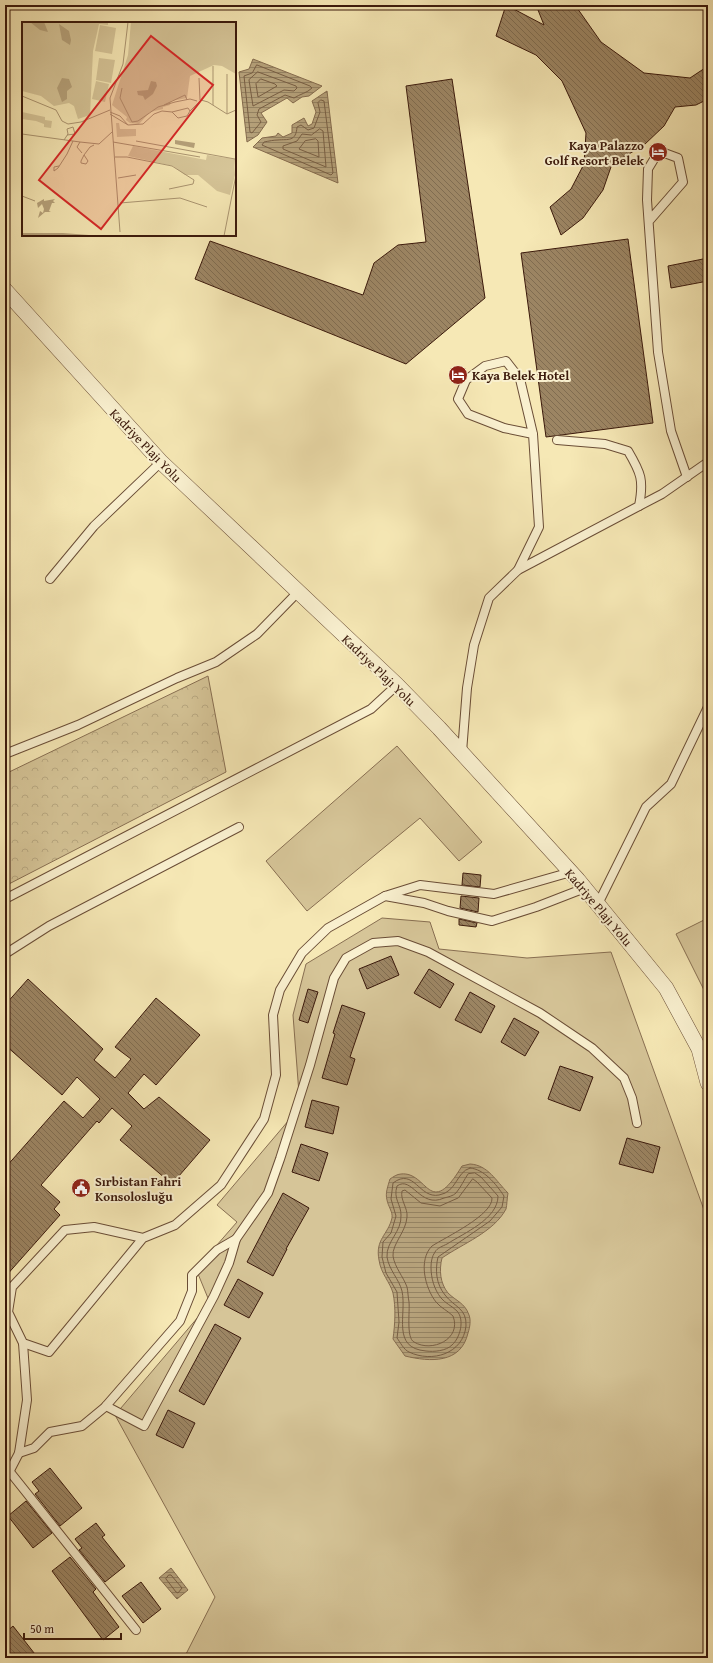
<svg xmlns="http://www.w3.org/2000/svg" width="713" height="1663" font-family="'Gentium Book Plus',serif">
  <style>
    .green { fill: #d6c598; stroke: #886f52 }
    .forest { fill: url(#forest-crowns); stroke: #886f52 }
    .water { fill: url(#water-rules); stroke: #856b4e }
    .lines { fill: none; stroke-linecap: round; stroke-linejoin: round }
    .shore { stroke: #785e43; stroke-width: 1 }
    .building { fill: url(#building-back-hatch); stroke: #3b190b }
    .lane-casing { stroke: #6a4d36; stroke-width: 10 }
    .street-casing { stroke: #6a4d36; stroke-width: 16 }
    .lane { stroke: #f9f0cf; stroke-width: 8 }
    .street { stroke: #f9f0cf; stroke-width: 15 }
    .labels { text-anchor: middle; stroke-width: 4; stroke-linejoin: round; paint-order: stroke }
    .poi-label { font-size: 13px; font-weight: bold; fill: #3b190b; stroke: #f9f0cf; text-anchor: start }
    .street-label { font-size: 13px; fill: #3b190b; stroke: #f9f0cf }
    .inset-road { fill: none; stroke: #ab9571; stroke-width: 1 }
    .view { fill: #d62828; fill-opacity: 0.15; stroke: #d62828; stroke-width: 2 }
    .inset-edge { fill: none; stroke: #3b190b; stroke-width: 2 }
  </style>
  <defs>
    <pattern id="forest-crowns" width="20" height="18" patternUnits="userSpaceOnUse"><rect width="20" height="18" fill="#d6c598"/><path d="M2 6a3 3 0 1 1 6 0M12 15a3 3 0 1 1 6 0" fill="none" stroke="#b9a982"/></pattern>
    <pattern id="water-rules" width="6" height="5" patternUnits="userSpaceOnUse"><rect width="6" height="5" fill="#b6a27b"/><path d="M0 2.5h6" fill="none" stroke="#958363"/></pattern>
    <pattern id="building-back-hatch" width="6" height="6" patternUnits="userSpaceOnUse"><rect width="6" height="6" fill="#9c8563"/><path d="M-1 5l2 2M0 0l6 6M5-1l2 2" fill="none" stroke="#806c50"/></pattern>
  </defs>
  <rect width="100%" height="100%" fill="#f6e8b5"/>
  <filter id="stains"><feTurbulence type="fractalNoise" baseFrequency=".005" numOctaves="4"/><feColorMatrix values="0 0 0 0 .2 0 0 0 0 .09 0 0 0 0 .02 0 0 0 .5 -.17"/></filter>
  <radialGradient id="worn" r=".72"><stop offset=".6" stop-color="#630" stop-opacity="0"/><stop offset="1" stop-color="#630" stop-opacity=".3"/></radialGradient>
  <g class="green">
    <path d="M397 746 482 842 459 861 420 818 307 911 266 861Z"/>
    <path d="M382 918 430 922 439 949 527 958 611 952 708 1221V1658H184L215 1597 115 1415 210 1303 196 1269 237 1222 217 1205 300 1107 293 1015 306 964Z"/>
    <path d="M708 918V998L676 934Z"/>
  </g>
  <path class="forest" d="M208 676 226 772 5 886V774Z"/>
  <g class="water">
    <path d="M253 59 322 86 309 96 302 97 293 103 287 98 261 113 267 122 258 135 247 142 239 72 249 69Z"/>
    <path d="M327 91 338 183 253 147 262 138 276 136 278 133 283 137 292 133V125L304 118 308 126 312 124 316 112 312 101Z"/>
    <path d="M470 1164C488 1165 496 1181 508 1193 507 1198 507 1205 506 1209 494 1232 462 1244 442 1258 439 1270 440 1283 448 1293 456 1301 465 1303 469 1315 471 1320 470 1327 468 1333 461 1364 430 1362 405 1356L393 1339C395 1324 396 1308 393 1293 390 1282 381 1274 379 1260 375 1239 388 1235 392 1218 393 1212 388 1206 387 1200 385 1193 388 1186 390 1179 393 1177 397 1174 401 1174 428 1171 429 1221 462 1166Z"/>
    <path d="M171 1568 188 1590 177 1599 159 1578Z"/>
  </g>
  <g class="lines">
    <g class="shore">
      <path d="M257 65 310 86 312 88C307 93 300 94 294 98L285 95 259 109 257 115 261 122 252 133 250 132 244 76 252 73Z"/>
      <path d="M258 72 296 86 297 88 294 91 284 90 253 106 249 80Z"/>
      <path d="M261 79 275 84 277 86 258 97 256 84Z"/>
      <path d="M321 100 324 101 333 173 331 175 262 145 264 142C269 141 274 140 278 140 288 139 296 142 297 127L301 125 308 130 314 128 320 112 318 103Z"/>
      <path d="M320 129 323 131 326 167 283 149V146L297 141 302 134 311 135Z"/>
      <path d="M316 139 318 141 319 157 299 149 305 141Z"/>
      <path d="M470 1168C484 1169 496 1184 504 1196L502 1207 490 1221 438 1257C435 1270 436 1284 445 1295 454 1307 467 1308 466 1326 463 1354 432 1363 409 1352 404 1350 400 1342 397 1338L399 1322 397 1292 386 1273 382 1257 383 1242 391 1233 396 1216 391 1199 393 1183C414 1167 419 1199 439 1195 457 1192 456 1172 470 1168Z"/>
      <path d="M475 1173 481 1177 498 1196C498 1219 464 1233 447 1244 443 1246 437 1248 435 1252 432 1256 431 1262 431 1267 431 1278 434 1289 441 1298 445 1303 452 1306 457 1311 465 1320 460 1338 452 1345 446 1351 434 1352 426 1351 391 1348 407 1315 402 1291 399 1279 389 1270 387 1257 386 1241 402 1232 401 1215 401 1204 393 1199 397 1186 412 1175 420 1209 444 1198 448 1197 453 1196 456 1193 461 1187 464 1180 468 1174Z"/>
      <path d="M473 1179 477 1182 492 1198C493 1215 446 1237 432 1246 418 1260 425 1288 436 1302 441 1308 448 1311 453 1316 462 1339 432 1353 414 1342 406 1338 410 1311 409 1302 408 1297 408 1291 407 1287 403 1276 395 1268 393 1256 392 1244 406 1232 407 1217 408 1208 400 1200 402 1191L405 1190 421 1203 440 1206 458 1198Z"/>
      <path d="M169 1575H171L182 1588 178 1593 176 1592 166 1579Z"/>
    </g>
  </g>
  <g class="building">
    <path d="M506 5 544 25 536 5H575L601 42 644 73 690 78 708 66V99L696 105 675 107 664 126 644 145 612 164 603 190 583 218 561 235 550 207 571 189 584 164 586 133 562 81 536 55 496 36Z"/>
    <path d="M452 79 485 298 406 364 195 279 210 241 363 295 374 263 398 245 426 242 406 86Z"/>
    <path d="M628 239 653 423 546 437 521 253Z"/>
    <path d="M708 258V281L671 288 668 266Z"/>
    <path d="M463 873 481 875 480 887 462 885Z"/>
    <path d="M461 896 479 898 478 912 460 908Z"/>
    <path d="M459 919 477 923 476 927 459 925Z"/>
    <path d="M391 956 399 975 367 989 359 969Z"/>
    <path d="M429 969 454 984 440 1008 414 993Z"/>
    <path d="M28 979 103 1049 94 1060 115 1078 131 1059 115 1047 156 998 200 1035 156 1085 144 1074 128 1093 144 1109 159 1097 210 1140 172 1184 120 1140 132 1126 112 1108 99 1123 97 1121 41 1185 60 1202 54 1209 60 1215 5 1277V1168L64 1101 83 1118 100 1099 77 1077 62 1095 5 1045V1005Z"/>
    <path d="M308 989 318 992 308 1023 299 1020Z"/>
    <path d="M470 992 495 1006 481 1033 455 1020Z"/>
    <path d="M342 1005 365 1013 350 1057 355 1059 347 1085 322 1078 335 1034 333 1033Z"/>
    <path d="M514 1018 539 1032 525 1056 501 1042Z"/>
    <path d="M560 1066 593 1077 580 1111 548 1099Z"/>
    <path d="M312 1100 339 1107 333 1134 305 1127Z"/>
    <path d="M627 1138 660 1147 653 1173 619 1164Z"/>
    <path d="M301 1144 328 1153 319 1181 292 1172Z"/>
    <path d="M283 1193 309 1208 286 1249H287L273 1276 247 1262Z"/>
    <path d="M238 1279 263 1293 249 1318 224 1305Z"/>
    <path d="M215 1324 241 1338 204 1405 179 1391Z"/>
    <path d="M168 1410 195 1423 183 1448 156 1435Z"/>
    <path d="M50 1468 82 1508 60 1526 35 1494 39 1491 32 1482Z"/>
    <path d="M26 1501 52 1533 33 1548 8 1516Z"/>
    <path d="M96 1523 105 1535 102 1537 125 1566 105 1582 79 1550 82 1548 75 1539Z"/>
    <path d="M70 1557 96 1589 93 1592 119 1627 103 1640 52 1571Z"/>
    <path d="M141 1582 161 1609 143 1623 122 1596Z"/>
    <path d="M13 1626 38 1658H10L5 1652V1633Z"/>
  </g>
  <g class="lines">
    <g class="lane-casing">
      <g id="lane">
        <path d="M649 221 683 182 678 158 659 151 648 169 647 200 658 352 671 431 687 477"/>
        <path d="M639 506 662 494 708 462"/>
        <path d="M518 570 539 527 533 434 520 379 506 361 485 366 466 380 458 399 468 414 504 428 533 434"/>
        <path d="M50 579 94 526 161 462"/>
        <path d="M462 752 467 688 474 645 489 598 518 570 639 506C644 480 641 473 628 451L605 444 557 440"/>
        <path d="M5 754 78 725 177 678 216 662 257 634 298 592"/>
        <path d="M571 872 494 894 420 885 385 896 424 903 448 911 492 921 536 907 585 888"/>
        <path d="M5 899 371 709 397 685"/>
        <path d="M598 904 646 807 671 784 708 707"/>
        <path d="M5 954 49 926 239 827"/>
        <path d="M143 1238 49 1352 23 1343 8 1312 12 1287 65 1230 94 1227 143 1238 175 1225 221 1185 264 1119 276 1075 273 1015 280 990 302 953 328 928 385 896"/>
        <path d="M106 1406 144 1426 214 1296 229 1263 236 1239"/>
        <path d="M19 1453 34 1448 50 1432 82 1426 105 1407 180 1321 192 1291V1275L217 1250 236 1239 268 1193 280 1159 310 1065 334 978 346 958 373 943 398 941 428 952 540 1013 592 1048 624 1078 632 1098 637 1123"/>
        <path d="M10 1472 136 1630"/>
        <path d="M5 1480 19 1453 27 1400 23 1343"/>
      </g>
    </g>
    <g class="street-casing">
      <path id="street" d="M5 290 161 462 397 685 439 728 578 880 666 988 699 1049 708 1083"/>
    </g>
    <use href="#lane" class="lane"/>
    <use href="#street" class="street"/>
  </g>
  <defs>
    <g id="hotel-disc" transform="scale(1)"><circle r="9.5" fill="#8f2418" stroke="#f9f0cf"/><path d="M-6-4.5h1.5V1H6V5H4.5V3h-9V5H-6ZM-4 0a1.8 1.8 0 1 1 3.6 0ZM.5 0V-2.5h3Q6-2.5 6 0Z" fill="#fff"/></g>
    <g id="civic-disc" transform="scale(1)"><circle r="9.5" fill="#8f2418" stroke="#f9f0cf"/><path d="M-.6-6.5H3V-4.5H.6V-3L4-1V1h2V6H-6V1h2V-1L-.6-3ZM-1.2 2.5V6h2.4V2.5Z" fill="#fff"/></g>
  </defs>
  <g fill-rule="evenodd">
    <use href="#hotel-disc" x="658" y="152"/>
    <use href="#hotel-disc" x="458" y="375"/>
    <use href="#civic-disc" x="81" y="1188"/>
  </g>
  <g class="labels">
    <g class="poi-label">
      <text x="644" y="150" text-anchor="end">Kaya Palazzo<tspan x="644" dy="15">Golf Resort Belek</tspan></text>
      <text x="472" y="380">Kaya Belek Hotel</text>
      <text x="95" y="1186">Sırbistan Fahri<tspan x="95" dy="15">Konsolosluğu</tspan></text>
    </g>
    <g class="street-label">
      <text transform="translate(146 445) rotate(46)" y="5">Kadriye Plajı Yolu</text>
      <text transform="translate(379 670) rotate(44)" y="5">Kadriye Plajı Yolu</text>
      <text transform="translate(599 907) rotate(50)" y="5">Kadriye Plajı Yolu</text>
    </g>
  </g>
  <g transform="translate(22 22)">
    <rect width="214" height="214" fill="#f6e8b5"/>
    <path d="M0 0H86V3L77 2 71 29 68 93 56 97 52 84 47 81 32 84 19 74 0 69ZM109 0H214V52L200 44 192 43 168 54 165 76 149 79 148 83 141 85V87L128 90 117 102 108 101 104 98 105 95 90 83 106 33ZM78 3 94 6 90 32 73 29ZM77 36 93 38 89 61 74 58ZM74 59 87 62 83 80 70 77ZM0 90 23 95V98L30 99 29 106 22 105V102L14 99 0 97ZM94 101H97L98 107H114V114L95 115Z" fill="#d6c598"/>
    <path d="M111 124 184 138 185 133 212 137 213 153 208 173 195 169 176 153H163L151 144 106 134Z" fill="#d6c598"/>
    <path d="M8 0H22L26 10 18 8ZM37 2 47 9 49 18 48 23 40 18ZM40 56 47 57 50 65 45 69V77L40 80 35 66ZM129 59 134 60 135 64 131 72 123 78 121 74 116 73 115 69 126 68ZM153 118 173 121 172 126 153 122ZM22 177V179L33 177 31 179 33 181H30L27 189 29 190H23L16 196 18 189 21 191 22 187 20 182 16 186 15 181ZM0 211H41L80 214H0Z" fill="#b6a27b"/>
    <path class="inset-road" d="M205 52V92M177 56 178 78M100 66 98 76 110 100 116 99 136 85 153 80 168 77 175 79M0 74 34 88 40 99 46 102 59 100 88 88M142 83 163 73 165 78M191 83V44M168 89 179 78 186 80 205 92 214 88M88 90 98 94 106 103 88 92M106 103 121 102 132 92 140 89 150 90 156 96 165 94 168 89 166 86 150 90M0 112 58 120M42 118 46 112 45 107 51 105 53 112 45 113M114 119 213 137 214 153 202 214M91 120 178 135M60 131 55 125 58 120 77 122 90 110M62 133 66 139 64 142 59 141V139L62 133 68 125 72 123M93 135H105L150 144 172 158 171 162 147 167M37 144 32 145V149L36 146 45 132 51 119M96 156 114 153M0 174 13 179M98 181 158 176 185 185M98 210 88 76 101 42 106 0"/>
    <path class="view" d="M129 14 191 63 79 207 17 158Z"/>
    <rect width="214" height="214" class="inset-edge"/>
  </g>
  <rect width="713" height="1663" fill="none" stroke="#f6e8b5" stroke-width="20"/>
  <rect x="6" y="6" width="701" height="1651" fill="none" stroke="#3b190b" stroke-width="2"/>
  <rect x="10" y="10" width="693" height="1643" fill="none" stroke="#3b190b"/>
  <path d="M24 1633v6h97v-6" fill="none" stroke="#3b190b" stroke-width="2"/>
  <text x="30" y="1633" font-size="12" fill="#3b190b" stroke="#f9f0cf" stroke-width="3" paint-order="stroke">50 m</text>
  <rect width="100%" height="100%" filter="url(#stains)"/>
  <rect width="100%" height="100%" fill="url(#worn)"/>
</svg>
